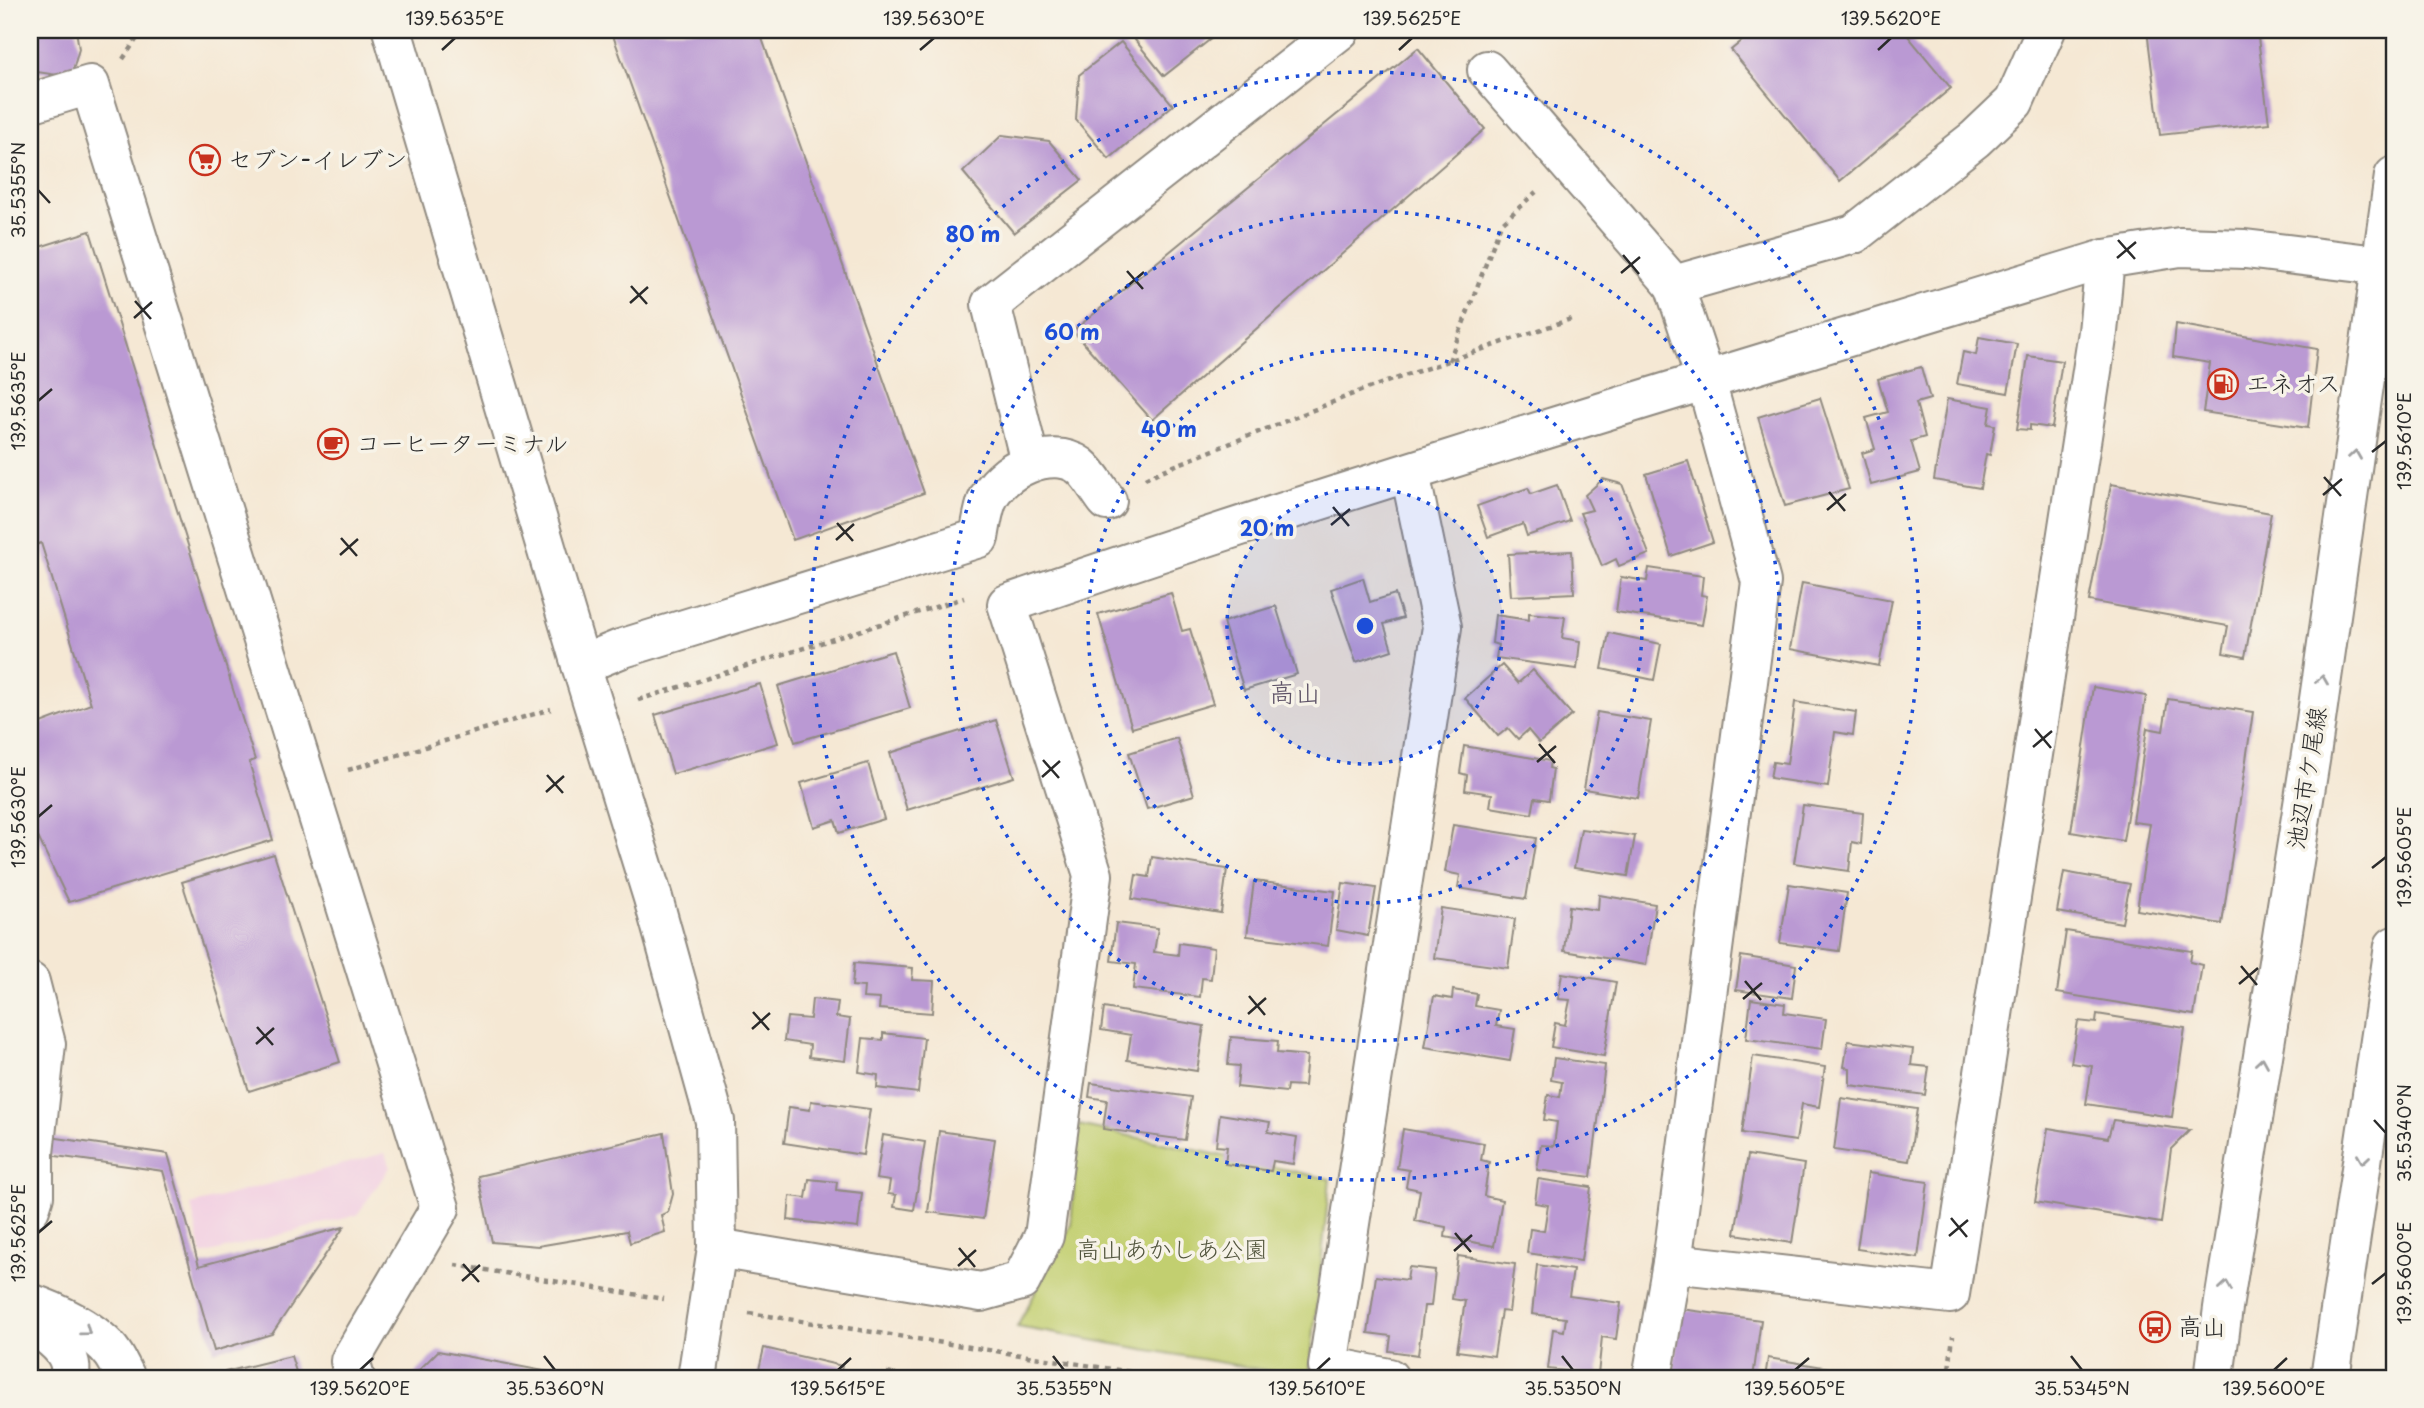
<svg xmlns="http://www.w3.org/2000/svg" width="2424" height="1408" font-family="'Playpen Sans','Klee One',sans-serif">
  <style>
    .built { fill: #f2cfe2 }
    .green { fill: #c2cf70; stroke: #767d4e; stroke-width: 2 }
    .building { fill: #ba99d3 }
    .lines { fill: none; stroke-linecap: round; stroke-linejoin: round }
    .minor-casing { stroke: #908a80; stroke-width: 42 }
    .path { stroke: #908a80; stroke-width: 4.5; stroke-dasharray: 5 5; stroke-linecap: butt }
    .minor { stroke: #fff; stroke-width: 38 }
    .oneway { stroke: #a0a0a0 }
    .ticks { fill: none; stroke: #2b2b2b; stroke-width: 2.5 }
    .ring { fill: none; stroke: #1d4ed8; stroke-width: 3.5; stroke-dasharray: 3.5 7 }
    .labels { text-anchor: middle; stroke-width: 7; stroke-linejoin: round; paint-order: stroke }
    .poi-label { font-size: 24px; fill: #2b2b2b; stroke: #f7f3e8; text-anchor: start }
    .street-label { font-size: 24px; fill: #2b2b2b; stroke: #f7f3e8 }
    .park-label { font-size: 24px; fill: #51543c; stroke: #f7f3e8 }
    .neighbourhood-label { font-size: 26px; fill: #5d5266; stroke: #f7f3e8 }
    .centre { fill: #1d4ed8; stroke: #f7f3e8; stroke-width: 3.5 }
    .ring-label { font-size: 21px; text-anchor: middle; font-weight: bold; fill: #1d4ed8; stroke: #f7f3e8; stroke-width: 7; stroke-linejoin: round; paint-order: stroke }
    .neatline { fill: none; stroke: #2b2b2b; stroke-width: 2.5 }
    .ticks-label { font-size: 18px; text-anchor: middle; fill: #2b2b2b }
  </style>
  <rect width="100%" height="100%" fill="#f7f3e8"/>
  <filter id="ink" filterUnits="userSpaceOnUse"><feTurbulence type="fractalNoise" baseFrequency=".0143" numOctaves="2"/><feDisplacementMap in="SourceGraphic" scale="14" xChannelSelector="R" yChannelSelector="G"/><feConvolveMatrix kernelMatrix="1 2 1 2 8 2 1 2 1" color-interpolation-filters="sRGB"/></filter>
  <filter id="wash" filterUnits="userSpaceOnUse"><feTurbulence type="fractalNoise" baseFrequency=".00686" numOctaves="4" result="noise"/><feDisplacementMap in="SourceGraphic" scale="28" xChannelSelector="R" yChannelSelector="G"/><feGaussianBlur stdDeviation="1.57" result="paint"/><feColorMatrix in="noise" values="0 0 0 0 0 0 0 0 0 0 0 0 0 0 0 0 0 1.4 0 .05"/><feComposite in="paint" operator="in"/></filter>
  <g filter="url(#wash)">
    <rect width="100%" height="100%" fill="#f5e8d4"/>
    <path class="built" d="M385 1153 390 1167 357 1215 202 1255 191 1205Z"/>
    <path class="green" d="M1079 1125 1330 1179 1309 1378 1017 1327 1071 1225Z"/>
    <g id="blocks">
      <g class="building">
        <path d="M30 30H76L79 49 71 77 30 71Z"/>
        <path d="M611 30H759L924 493 793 540Z"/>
        <path d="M1127 30H1222L1164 76Z"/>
        <path d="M1755 30H1903L1951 88 1840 181 1731 50Z"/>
        <path d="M2147 30H2257L2269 123 2160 135Z"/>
        <path d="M1121 42 1173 105 1109 159 1076 120 1079 75Z"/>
        <path d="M1418 48 1485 129 1152 420 1073 331Z"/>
        <path d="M1002 135 1049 141 1082 180 1014 233 963 172Z"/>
        <path d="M90 231 255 760 249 762 273 840 69 902 37 835 30 812V727L91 704 41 543 30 547V250Z"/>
        <path d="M2176 324 2317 349 2308 428 2203 412 2210 363 2173 357Z"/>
        <path d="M1979 337 2017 344 2008 393 1957 384 1963 352 1976 355Z"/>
        <path d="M2028 356 2062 361 2052 428 2030 425V430L2017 429Z"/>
        <path d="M1921 367 1930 399 1916 403 1925 437 1911 441 1920 472 1871 485 1862 453 1875 449 1866 418 1888 412 1878 379Z"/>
        <path d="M1820 398 1849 489 1785 506 1758 417Z"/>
        <path d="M1947 399 1991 407 1988 424 1995 425 1990 455 1986 454 1980 488 1934 480Z"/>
        <path d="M1688 461 1713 542 1671 556 1646 474Z"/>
        <path d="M1603 479 1622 484 1649 554 1619 566 1616 559 1602 566 1580 513 1592 510 1585 495Z"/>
        <path d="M2111 484 2271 513 2245 657 2223 653 2228 626 2089 601Z"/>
        <path d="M1557 485 1570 521 1527 536 1523 524 1488 537 1477 506 1528 488 1531 494Z"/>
        <path d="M1572 551 1574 593 1511 596 1508 554Z"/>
        <path d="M1649 568 1703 576 1701 595 1707 596 1702 625 1616 612 1621 577 1647 581Z"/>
        <path d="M1363 578 1370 602 1395 594 1403 618 1384 624 1392 650 1356 662 1331 589Z"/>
        <path d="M1802 583 1892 600 1879 666 1790 649Z"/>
        <path d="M1171 593 1182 631 1190 629 1213 704 1132 728 1098 614Z"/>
        <path d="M1276 606 1297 674 1244 690 1223 622Z"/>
        <path d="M1529 613 1565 617 1562 638 1580 641 1577 669 1496 658 1498 645 1492 643 1495 615 1529 620Z"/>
        <path d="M1609 633 1661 644 1654 680 1602 669Z"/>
        <path d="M893 651 910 708 795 742 778 686Z"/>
        <path d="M1502 665 1518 683 1533 670 1572 715 1539 743 1528 730 1518 739 1508 728 1498 736 1465 698Z"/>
        <path d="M760 684 778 743 673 774 655 715Z"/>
        <path d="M2093 687 2146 696 2123 841 2071 832Z"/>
        <path d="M2168 699 2253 712 2222 924 2137 910 2150 824 2133 822 2147 728 2163 731Z"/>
        <path d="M1795 702 1856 712 1853 735 1835 732 1828 787 1770 778 1773 762 1787 764Z"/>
        <path d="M1597 712 1651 721 1638 798 1584 789Z"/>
        <path d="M996 720 1014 777 907 810 890 753Z"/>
        <path d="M1177 738 1194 795 1147 809 1129 753Z"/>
        <path d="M1464 746 1550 761 1549 768 1553 769 1549 800 1535 798 1532 814 1490 807 1492 794 1465 790 1467 775 1460 773Z"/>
        <path d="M868 763 884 819 839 833 835 820 814 827 801 783Z"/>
        <path d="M1803 805 1863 813 1861 844 1852 842 1849 871 1794 863Z"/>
        <path d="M1453 825 1536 838 1526 899 1458 888 1460 875 1445 872Z"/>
        <path d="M1581 829 1635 836 1628 876 1574 868Z"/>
        <path d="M274 854 340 1062 249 1091 182 882Z"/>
        <path d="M1152 857 1227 869 1221 913 1132 899 1136 875 1149 877Z"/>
        <path d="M2064 872 2130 884 2122 923 2057 912Z"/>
        <path d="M1254 881 1335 891 1328 946 1247 936Z"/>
        <path d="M1343 883 1376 888 1368 936 1336 930Z"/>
        <path d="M1789 884 1847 893 1839 951 1780 943Z"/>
        <path d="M1599 895 1655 904 1646 965 1564 951 1569 906 1598 910Z"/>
        <path d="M1441 908 1515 919 1508 968 1434 958Z"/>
        <path d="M1116 923 1158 928 1154 952 1178 955 1179 943 1214 948 1211 979 1202 978 1200 997 1133 989 1136 964 1111 961Z"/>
        <path d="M2066 931 2192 951 2190 962 2202 965 2194 1015 2057 993Z"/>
        <path d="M1741 956 1796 965 1792 998 1736 990Z"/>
        <path d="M854 963 913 968 912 980 934 981 932 1013 879 1009 880 999 863 998 864 987 852 986Z"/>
        <path d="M1562 973 1616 982 1604 1056 1551 1047 1555 1023 1565 1025 1570 1000 1558 999Z"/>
        <path d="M1453 990 1477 994 1475 1006 1499 1010 1496 1026 1515 1029 1510 1061 1425 1047 1434 996 1452 999Z"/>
        <path d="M812 999 838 1002 836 1017 850 1019 845 1061 809 1057 810 1045 784 1041 787 1017 810 1019Z"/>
        <path d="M1751 999 1785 1004 1784 1013 1826 1019 1822 1049 1746 1039Z"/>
        <path d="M1104 1008 1204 1026 1197 1071 1127 1060 1131 1035 1101 1030Z"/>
        <path d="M2097 1014 2185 1028 2172 1117 2086 1104 2092 1066 2071 1063 2078 1021 2096 1023Z"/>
        <path d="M883 1033 924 1038 918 1093 877 1088 878 1075 859 1072 863 1038 883 1040Z"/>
        <path d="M1231 1037 1278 1041 1277 1053 1307 1056 1304 1086 1287 1085 1286 1092 1237 1087 1239 1066 1228 1065Z"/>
        <path d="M1848 1041 1913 1049 1911 1065 1929 1067 1925 1095 1850 1085V1068L1844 1067Z"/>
        <path d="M1753 1056 1825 1067 1819 1107 1802 1104 1796 1141 1742 1133Z"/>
        <path d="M1554 1058 1605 1065 1591 1177 1537 1170 1541 1145 1554 1146 1557 1122 1544 1120 1548 1095 1560 1097 1562 1082 1551 1080Z"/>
        <path d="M1091 1083 1191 1097 1185 1140 1103 1129 1107 1100 1089 1097Z"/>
        <path d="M1841 1098 1917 1109 1909 1161 1834 1150Z"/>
        <path d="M811 1101 870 1109 863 1155 784 1143 789 1107 810 1110Z"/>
        <path d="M1220 1114 1270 1122 1268 1132 1297 1137 1293 1164 1273 1161 1271 1171 1225 1164 1227 1147 1216 1146Z"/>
        <path d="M2113 1120 2190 1130 2171 1149 2161 1223 2035 1202 2048 1128 2108 1138Z"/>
        <path d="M1403 1129 1484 1143 1481 1160 1489 1162 1484 1196 1502 1200 1494 1246 1445 1237 1446 1227 1415 1221 1420 1190 1406 1187 1409 1170 1397 1168Z"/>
        <path d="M939 1131 995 1139 983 1219 928 1212Z"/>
        <path d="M664 1133 673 1194 668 1212 661 1215 665 1232 630 1243 627 1231 538 1246 492 1242 478 1176Z"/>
        <path d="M36 1135 168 1154 199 1266 344 1227 272 1334 214 1351 163 1171 34 1153Z"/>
        <path d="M883 1135 925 1142 914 1210 894 1207 896 1195 888 1194 890 1181 876 1179Z"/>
        <path d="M1748 1155 1804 1164 1792 1243 1735 1234Z"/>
        <path d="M1868 1173 1928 1182 1918 1258 1857 1249Z"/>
        <path d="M809 1179 837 1182 836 1190 862 1193 858 1228 788 1220 790 1196 806 1198Z"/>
        <path d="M1538 1179 1591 1187 1581 1261 1527 1253 1530 1229 1544 1231 1548 1205 1535 1203Z"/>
        <path d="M1458 1256 1515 1264 1509 1312 1501 1311 1494 1356 1457 1351 1465 1301 1452 1299Z"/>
        <path d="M1537 1265 1573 1270 1569 1296 1621 1303 1616 1339 1602 1337 1598 1375 1548 1369 1553 1329 1564 1331 1566 1318 1532 1314Z"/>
        <path d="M1409 1267 1435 1270 1431 1306H1424L1418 1355 1389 1351 1391 1336 1368 1333 1376 1276 1407 1280Z"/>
        <path d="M1681 1309 1761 1320 1753 1378H1672Z"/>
        <path d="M764 1348 842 1366 839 1378H757Z"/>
        <path d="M438 1351 576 1377V1378H411Z"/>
        <path d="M291 1356 298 1378H227L225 1372Z"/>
        <path d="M1768 1358 1842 1370 1841 1378H1765Z"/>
        <path d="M888 1372 913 1377V1378H887Z"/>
      </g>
    </g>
  </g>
  <g filter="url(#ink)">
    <use href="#blocks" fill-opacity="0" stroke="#908a80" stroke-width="2"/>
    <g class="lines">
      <g class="minor-casing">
        <g id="minor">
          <path d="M392 30 581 665 653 898 715 1121 717 1248 697 1378"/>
          <path d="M1487 70 1674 285 1854 234 1975 139 2014 102 2046 30"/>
          <path d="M30 103 90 85 440 1208 350 1361 355 1378"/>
          <path d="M1030 462 991 304 1340 30"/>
          <path d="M581 665 620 649 979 538C981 526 983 512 987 501 1000 470 1051 445 1080 466 1090 474 1099 491 1107 501"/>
          <path d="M30 982 46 1044 34 1153V1196L30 1209"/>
          <path d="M717 1248 981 1292 1021 1281 1044 1236 1093 875 1007 604C1370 479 1738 371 2105 259L2180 247 2245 249 2394 267"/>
          <path d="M1672 1263 1950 1294 2098 332 2105 259"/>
          <path d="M30 1303C55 1311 97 1331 113 1354 118 1361 122 1370 126 1378"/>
          <path d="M30 1322C48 1336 77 1352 69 1378"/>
          <path d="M1389 1378 1328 1366 1442 627 1410 473"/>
          <path d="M1652 1378 1672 1263 1761 582 1706 381 1674 285"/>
          <path d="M2214 1378 2223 1308 2312 748 2394 176"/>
          <path d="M2330 1378 2394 946"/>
        </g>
      </g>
      <g class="path">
        <path d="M123 59 138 37 161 30"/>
        <path d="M1449 361 1501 224 1536 192"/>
        <path d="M1145 479 1159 472 1363 390 1574 318"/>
        <path d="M638 700 964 598"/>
        <path d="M348 770 551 709"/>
        <path d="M455 1265 664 1299"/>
        <path d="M749 1313 1170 1378"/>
        <path d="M1948 1378 1953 1336"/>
      </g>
      <use href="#minor" class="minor"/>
    </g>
    <defs><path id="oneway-chevron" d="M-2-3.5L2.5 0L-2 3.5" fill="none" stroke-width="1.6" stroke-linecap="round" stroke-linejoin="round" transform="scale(1.75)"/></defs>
    <g class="oneway">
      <use href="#oneway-chevron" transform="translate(2355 455) rotate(-82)"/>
      <use href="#oneway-chevron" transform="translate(2322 680) rotate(-82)"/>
      <use href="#oneway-chevron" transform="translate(2262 1062) rotate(-81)"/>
      <use href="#oneway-chevron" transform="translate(2363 1159) rotate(98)"/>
      <use href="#oneway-chevron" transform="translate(2226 1286) rotate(-81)"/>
      <use href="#oneway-chevron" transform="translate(86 1331) rotate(36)"/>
    </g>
  </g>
  <path class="ticks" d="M442 50 455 38M920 50 934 38M1399 50 1412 38M1878 50 1891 38M38 190 50 203M2118 240 2135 259M1623 255 1639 274M2117 258 2136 242M1127 271 1143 289M1621 273 1640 257M631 286 647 304M1125 288 1144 272M135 301 151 319M630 303 648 287M134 318 152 302M38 401 52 389M2372 452 2386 441M2324 477 2341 496M1829 492 1845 511M2323 495 2342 479M1333 507 1349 526M1827 510 1846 494M837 523 853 541M1331 525 1350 509M341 538 357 556M836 540 854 524M340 555 358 539M2035 729 2051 748M1539 744 1555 763M2033 747 2052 731M1043 760 1059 778M1537 762 1556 746M547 775 563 793M1042 777 1060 761M546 792 564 776M38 817 52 805M2372 868 2386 857M2241 966 2257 985M1745 981 1761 1000M2239 984 2258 968M1249 996 1265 1015M1743 999 1762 983M753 1012 769 1030M1248 1014 1266 998M257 1027 273 1045M752 1029 770 1013M256 1044 274 1028M2374 1120 2386 1133M1951 1218 1967 1237M38 1233 52 1221M1455 1233 1471 1252M1949 1236 1968 1220M959 1248 975 1267M1454 1251 1472 1235M463 1264 479 1282M958 1266 976 1250M462 1281 480 1265M2372 1284 2386 1273M544 1356 555 1370M1053 1356 1064 1370M1562 1356 1573 1370M2071 1356 2082 1370M360 1370 373 1358M838 1370 851 1358M1317 1370 1330 1358M1795 1370 1809 1358M2274 1370 2287 1358"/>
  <circle cx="1365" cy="626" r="138" fill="#1d4ed8" fill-opacity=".12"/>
  <g class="ring">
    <circle cx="1365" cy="626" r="138"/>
    <circle cx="1365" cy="626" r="277"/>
    <circle cx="1365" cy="626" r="415"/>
    <circle cx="1365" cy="626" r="554"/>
  </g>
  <defs>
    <g id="supermarket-ring" transform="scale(1.575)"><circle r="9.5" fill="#f7f3e8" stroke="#c8321e" stroke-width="1.5"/><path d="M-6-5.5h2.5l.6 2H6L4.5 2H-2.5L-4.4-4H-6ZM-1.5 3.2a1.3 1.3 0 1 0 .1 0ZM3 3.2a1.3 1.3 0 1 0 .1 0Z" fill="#c8321e"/></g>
    <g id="fuel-ring" transform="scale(1.575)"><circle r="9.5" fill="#f7f3e8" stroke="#c8321e" stroke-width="1.5"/><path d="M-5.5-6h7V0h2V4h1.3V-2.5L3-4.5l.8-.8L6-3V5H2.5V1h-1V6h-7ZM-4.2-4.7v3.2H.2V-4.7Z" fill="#c8321e"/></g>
    <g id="cafe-ring" transform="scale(1.575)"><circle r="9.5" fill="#f7f3e8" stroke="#c8321e" stroke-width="1.5"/><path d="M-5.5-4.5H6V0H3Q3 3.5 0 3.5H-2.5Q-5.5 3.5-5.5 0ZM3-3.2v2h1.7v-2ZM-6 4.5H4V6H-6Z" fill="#c8321e"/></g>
    <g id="bus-ring" transform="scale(1.575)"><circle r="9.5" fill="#f7f3e8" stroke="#c8321e" stroke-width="1.5"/><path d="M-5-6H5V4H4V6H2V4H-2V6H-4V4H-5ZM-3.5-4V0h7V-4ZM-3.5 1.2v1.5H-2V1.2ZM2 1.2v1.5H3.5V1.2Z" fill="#c8321e"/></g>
  </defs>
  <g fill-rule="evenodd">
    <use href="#supermarket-ring" x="205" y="160"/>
    <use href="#fuel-ring" x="2223" y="384"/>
    <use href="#cafe-ring" x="333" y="444"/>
    <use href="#bus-ring" x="2155" y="1327"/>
  </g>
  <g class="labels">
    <g class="poi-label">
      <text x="228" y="168">セブン-イレブン</text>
      <text x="2246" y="392">エネオス</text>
      <text x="356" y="452">コーヒーターミナル</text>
      <text x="2178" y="1335">高山</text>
    </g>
    <g class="street-label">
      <text transform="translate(2307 778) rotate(-81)" y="8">池辺市ケ尾線</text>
    </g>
    <g class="park-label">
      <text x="1172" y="1258">高山あかしあ公園</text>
    </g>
    <g class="neighbourhood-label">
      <text x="1295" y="702">高山</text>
    </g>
  </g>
  <circle cx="1365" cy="626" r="10" class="centre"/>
  <g class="ring-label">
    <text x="973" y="242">80 m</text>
    <text x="1072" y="340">60 m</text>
    <text x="1169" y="437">40 m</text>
    <text x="1267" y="536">20 m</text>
  </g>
  <rect width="2424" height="1408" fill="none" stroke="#f7f3e8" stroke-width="77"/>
  <rect x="38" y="38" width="2348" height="1332" class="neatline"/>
  <g class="ticks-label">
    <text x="455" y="25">139.5635°E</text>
    <text x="934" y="25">139.5630°E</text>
    <text x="1412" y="25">139.5625°E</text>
    <text x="1891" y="25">139.5620°E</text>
    <text transform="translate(19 190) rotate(-90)" y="6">35.5355°N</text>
    <text transform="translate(19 401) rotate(-90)" y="6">139.5635°E</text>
    <text transform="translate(2405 441) rotate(-90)" y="6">139.5610°E</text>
    <text transform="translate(19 817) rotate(-90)" y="6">139.5630°E</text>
    <text transform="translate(2405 857) rotate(-90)" y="6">139.5605°E</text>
    <text transform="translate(2405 1133) rotate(-90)" y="6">35.5340°N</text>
    <text transform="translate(19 1233) rotate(-90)" y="6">139.5625°E</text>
    <text transform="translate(2405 1273) rotate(-90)" y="6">139.5600°E</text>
    <text x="360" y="1395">139.5620°E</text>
    <text x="555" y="1395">35.5360°N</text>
    <text x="838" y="1395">139.5615°E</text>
    <text x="1064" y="1395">35.5355°N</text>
    <text x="1317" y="1395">139.5610°E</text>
    <text x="1573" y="1395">35.5350°N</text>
    <text x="1795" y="1395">139.5605°E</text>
    <text x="2082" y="1395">35.5345°N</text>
    <text x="2274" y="1395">139.5600°E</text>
  </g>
</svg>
